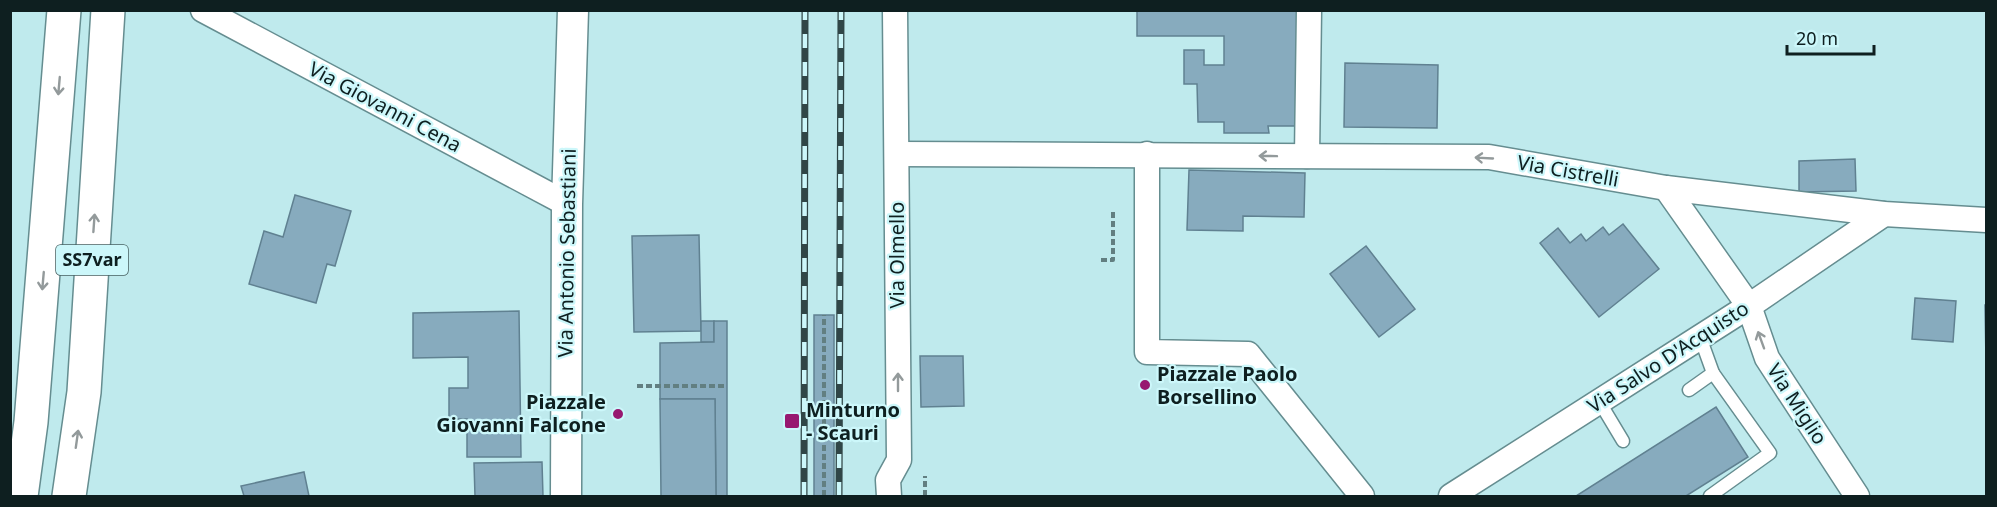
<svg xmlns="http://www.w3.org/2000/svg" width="1997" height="507" font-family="'Noto Sans',sans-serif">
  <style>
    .building { fill: #87abbe; stroke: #608191; stroke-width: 1.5 }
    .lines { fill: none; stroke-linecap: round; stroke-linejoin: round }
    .service-casing { stroke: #658d90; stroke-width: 15 }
    .minor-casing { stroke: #658d90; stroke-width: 27 }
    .tertiary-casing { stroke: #658d90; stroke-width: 33 }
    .trunk-casing { stroke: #658d90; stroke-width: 36 }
    .path { stroke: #627f81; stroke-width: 4; stroke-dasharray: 6 3; stroke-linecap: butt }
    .service { stroke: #fff; stroke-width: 12 }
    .minor { stroke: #fff; stroke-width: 24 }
    .tertiary { stroke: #fff; stroke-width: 30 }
    .trunk { stroke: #fff; stroke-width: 33 }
    .rail-casing { stroke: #304647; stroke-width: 7 }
    .rail { stroke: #ccf7fa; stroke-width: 4.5; stroke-dasharray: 14; stroke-linecap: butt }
    .oneway { stroke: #939a9b }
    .poi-dot { fill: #971870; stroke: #ccf7fa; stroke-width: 2 }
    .labels { text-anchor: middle; stroke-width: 4.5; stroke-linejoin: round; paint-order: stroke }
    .shield { fill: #ccf7fa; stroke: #476061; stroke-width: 1.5 }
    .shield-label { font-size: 18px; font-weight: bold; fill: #0e1f20 }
    .street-label { font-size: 20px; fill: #0e1f20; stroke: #ccf7fa }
    .poi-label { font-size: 20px; font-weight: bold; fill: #0e1f20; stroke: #ccf7fa; text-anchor: start }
  </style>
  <rect width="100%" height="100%" fill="#bfeaed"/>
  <g class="building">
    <path d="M1137 10 1298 11V126H1268L1269 133H1224V122H1198L1197 84H1184V50H1204V65H1224V36H1137Z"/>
    <path d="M1345 63 1438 65 1437 128 1344 127Z"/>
    <path d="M1855 159 1856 191 1799 192V161Z"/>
    <path d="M1189 170 1305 173 1304 217 1243 216V231L1187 230Z"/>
    <path d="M295 195 351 211 335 266 327 264 316 303 249 284 264 231 283 237Z"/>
    <path d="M1623 224 1659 269 1599 317 1540 243 1558 228 1570 243 1581 234 1586 241 1603 227 1609 235Z"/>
    <path d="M699 235 701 331 634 332 632 236Z"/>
    <path d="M1366 246 1415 309 1379 337 1330 274Z"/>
    <path d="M1915 298 1956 301 1953 342 1912 339Z"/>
    <path d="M1985 305H1986V362Z"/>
    <path d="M519 311 521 457H467V419H449V388H468V357L413 358V313Z"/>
    <rect x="814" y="315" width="20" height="181"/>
    <rect x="701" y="321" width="13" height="21"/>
    <path d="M714 321H727V496H716L715 399H660V343L714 342Z"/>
    <path d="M920 356H963L964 406 921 407Z"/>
    <path d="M660 399H715L716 496H661Z"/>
    <path d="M1716 407 1748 457 1686 496H1576Z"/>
    <path d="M542 462 543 496H475L474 463Z"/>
    <path d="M304 472 309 496H244L241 486Z"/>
  </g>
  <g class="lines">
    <g class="service-casing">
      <g id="service">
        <path d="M1700 337 1713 373"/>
        <path d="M1689 390 1713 373 1770 453 1710 496"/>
        <path d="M1599 401 1623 441"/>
      </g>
    </g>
    <g class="minor-casing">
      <g id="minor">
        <path d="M203 10 567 204"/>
        <path d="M897 154 1489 157 1666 188 1884 214 1986 220"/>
        <path d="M1147 154V352L1248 354 1362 496"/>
        <path d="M1307 156 1309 10"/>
        <path d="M1666 188 1749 306 1767 358 1857 496"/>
        <path d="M889 496 888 480 899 460 895 10"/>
        <path d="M1451 496 1749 306 1884 214"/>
      </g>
    </g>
    <g class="tertiary-casing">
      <path id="tertiary" d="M566 496 567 204 573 10"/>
    </g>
    <g class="trunk-casing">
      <g id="trunk">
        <path d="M21 496 31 422 64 10"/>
        <path d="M69 496 84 392 108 10"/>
      </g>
    </g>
    <g class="path">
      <path d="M1101 260H1113V209"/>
      <path d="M637 386H727"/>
      <path d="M824 496V315"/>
      <path d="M925 496V476"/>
    </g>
    <use href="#service" class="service"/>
    <use href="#minor" class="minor"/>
    <use href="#tertiary" class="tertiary"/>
    <use href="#trunk" class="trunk"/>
    <g class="rail-casing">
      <g id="rail">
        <path d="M804 496 805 10"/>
        <path d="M839 496 841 10"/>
      </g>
    </g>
    <use href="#rail" class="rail"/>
  </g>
  <defs><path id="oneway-shaft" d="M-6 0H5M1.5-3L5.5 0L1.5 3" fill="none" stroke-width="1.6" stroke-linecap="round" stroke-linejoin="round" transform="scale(1.5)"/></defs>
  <g class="oneway">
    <use href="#oneway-shaft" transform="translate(59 86) rotate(95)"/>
    <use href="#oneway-shaft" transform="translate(1268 156) rotate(-179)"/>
    <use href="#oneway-shaft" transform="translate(1484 158) rotate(-177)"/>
    <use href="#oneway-shaft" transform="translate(94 223) rotate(-86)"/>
    <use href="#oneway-shaft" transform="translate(43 281) rotate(95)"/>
    <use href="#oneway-shaft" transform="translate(1761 340) rotate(-110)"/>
    <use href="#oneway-shaft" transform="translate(898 382) rotate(-90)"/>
    <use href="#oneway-shaft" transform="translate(77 439) rotate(-82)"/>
  </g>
  <g class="poi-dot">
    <circle cx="1145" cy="385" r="6"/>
    <circle cx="618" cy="414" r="6"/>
    <rect x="784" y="413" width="16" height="16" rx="3"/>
  </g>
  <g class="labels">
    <rect class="shield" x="56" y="245" width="72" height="30" rx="4.5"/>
    <g class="shield-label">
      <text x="92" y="266">SS7var</text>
    </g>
    <g class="street-label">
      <text transform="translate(385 107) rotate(28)" y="7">Via Giovanni Cena</text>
      <text transform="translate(1568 171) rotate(10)" y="7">Via Cistrelli</text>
      <text transform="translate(567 253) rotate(-89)" y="7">Via Antonio Sebastiani</text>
      <text transform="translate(897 255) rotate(-90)" y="7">Via Olmello</text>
      <text transform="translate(1668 357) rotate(-33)" y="7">Via Salvo D'Acquisto</text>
      <text transform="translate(1797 404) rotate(57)" y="7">Via Miglio</text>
    </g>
    <g class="poi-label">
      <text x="1157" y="381">Piazzale Paolo<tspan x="1157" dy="23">Borsellino</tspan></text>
      <text x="606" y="409" text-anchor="end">Piazzale<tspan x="606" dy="23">Giovanni Falcone</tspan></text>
      <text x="806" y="417">Minturno<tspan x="806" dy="23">- Scauri</tspan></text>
    </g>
  </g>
  <rect width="1997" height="507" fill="none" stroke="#0e1f20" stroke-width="24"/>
  <path d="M1787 45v9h87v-9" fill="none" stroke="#0e1f20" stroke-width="3"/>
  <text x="1796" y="45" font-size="18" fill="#0e1f20" stroke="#ccf7fa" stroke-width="4.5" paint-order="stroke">20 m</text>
</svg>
